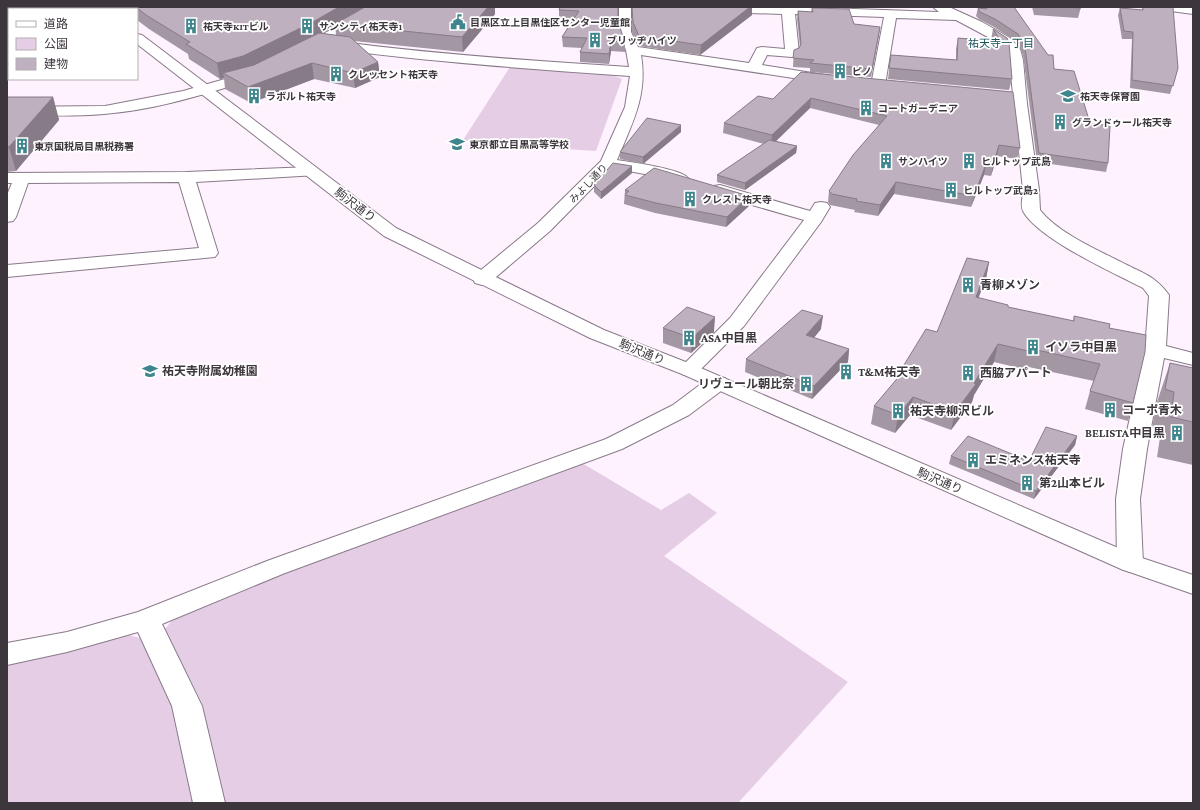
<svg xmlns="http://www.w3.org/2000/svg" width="1200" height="810" font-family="'Crimson Pro','Noto Sans JP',serif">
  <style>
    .green { fill: #e5cee5 }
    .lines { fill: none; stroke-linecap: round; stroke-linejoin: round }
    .minor-casing { stroke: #887a88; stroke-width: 2 }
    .major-casing { stroke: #887a88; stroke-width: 2 }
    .minor { fill: #fff; fill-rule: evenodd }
    .major { fill: #fff; fill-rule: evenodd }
    .wall { fill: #a497a4; fill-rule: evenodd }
    .shaded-wall { fill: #867b86 }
    .building { fill: #bfb0bf; stroke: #867b86 }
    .labels { text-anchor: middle; stroke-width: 3.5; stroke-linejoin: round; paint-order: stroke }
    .far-poi-label { font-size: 10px; font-weight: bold; fill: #3d363d; stroke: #fff; text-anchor: start }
    .far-street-label { font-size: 10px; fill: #3d363d; stroke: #fff }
    .far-neighbourhood-label { font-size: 11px; fill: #19545a; stroke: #fff }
    .street-label { font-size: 12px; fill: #3d363d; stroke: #fff }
    .poi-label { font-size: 12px; font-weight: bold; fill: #3d363d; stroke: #fff; text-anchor: start }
  </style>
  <rect width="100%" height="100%" fill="#fff2ff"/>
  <g class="green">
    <path d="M510 67 612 75 622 79 596 151 475 143 463 140Z"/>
    <path d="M582 463 661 510 689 493 717 513 664 556 848 682 738 803H221L202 703 165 629 173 619 340 551Z"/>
    <path d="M125 634 140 638 177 714 194 803H7V661L87 647Z"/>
  </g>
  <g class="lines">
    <g class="minor-casing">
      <g id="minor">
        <path d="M53 7H71L70 9H52Z"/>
        <path d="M369 7H383L364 22 311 52H301L299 49 301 46 356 16Z"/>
        <path d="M619 7H631V32L638 47 749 63 757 48 762 47 785 49 782 14 689 11 685 10 683 7H799L939 12 933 7H949L982 22 1010 38 1020 49 1023 60 1027 104 1039 190 1040 210C1059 234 1100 251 1127 265 1145 274 1156 277 1169 295L1166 346 1193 353V365L1164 358 1147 449 1140 499 1143 563 1139 569 1130 572 1121 569 1117 563 1116 499 1123 449 1145 350 1149 296 1143 288C1114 273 1038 239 1023 211 1020 205 1023 197 1023 190L1009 56 1006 48 1001 44 956 20 896 18 885 85 883 88 878 89 873 88 871 85 884 17 795 14 799 53 797 56 792 57 767 55 762 65 831 76 833 79 831 82 826 83 641 55C648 95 632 124 617 160 631 162 682 169 688 178L686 181 680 183 661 177 612 168 550 231 489 283 482 285 475 283 473 279 475 275 538 223 601 161 625 107 630 76C531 69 432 62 334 49L329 48 327 45 329 42 334 41C432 54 531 61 629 67L626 50 619 32Z"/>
        <path d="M1161 7H1193V14L1163 10Z"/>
        <path d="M9 37V45L7 46V38Z"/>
        <path d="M253 71 258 72 260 75 258 78C208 93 157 110 104 114 72 117 39 115 7 115V107L105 106 183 91Z"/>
        <path d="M311 167 317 169 319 172 317 175 196 182 218 253 215 257 7 277V265L199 248 179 182 28 183 16 217 13 221 7 222V195L12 183H7V173L186 172Z"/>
        <path d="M720 185 810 211 815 203 821 202 827 203 830 207 821 222 744 326 696 374 689 376 682 374 678 370 730 318 804 220 714 194 712 190 714 186Z"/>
        <path d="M717 377 725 378 728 383 725 388 689 415 622 449 285 573 162 624 202 706 225 803H193L172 706 138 632 67 652 7 665V643L67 632 138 612 267 561 606 439 673 405 709 378Z"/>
      </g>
    </g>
    <g class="major-casing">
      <g id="major">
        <path d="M91 7H104L105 9H92Z"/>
        <path d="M137 34 142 35 396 228 604 330 696 366 1139 557 1193 575V594L1121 569 682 374 590 338 384 236 137 44Z"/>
      </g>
    </g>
    <use href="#minor" class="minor"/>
    <use href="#major" class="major"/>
  </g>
  <g class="wall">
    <path d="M121 7H495V14L463 52 354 41 378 62 380 77 355 88 314 79 251 103 225 89 224 78 220 79 189 59 188 54 149 29 137 20V9H123ZM335 25 336 35 321 33Z"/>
    <path d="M618 7V22L625 42V52L611 51 609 64 580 62V52L582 48 563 47 562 37 573 20 559 19V10Z"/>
    <path d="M632 7H752V15L700 55 639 46 632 32Z"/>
    <path d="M982 7H1014L1090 123 1108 163 1106 172 1037 162 1023 55 1017 42 994 27 979 19 976 16 978 8 983 9Z"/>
    <path d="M1032 7H1081L1078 18 1034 15Z"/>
    <path d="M1143 7H1169L1178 68 1170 94 1130 88 1132 39H1122L1118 15 1120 8 1142 10Z"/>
    <path d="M812 8 854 24 880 27 871 77 810 72V68L793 67 794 50 799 48 800 47 797 19 798 11 811 12Z"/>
    <path d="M993 29 1007 38 1012 79 1009 90 888 79 891 55 956 60V49L958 38 992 41 991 40Z"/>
    <path d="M801 72 1020 148 1017 159 997 156 991 176 984 175 971 207 894 194 878 216 854 212 855 210 830 205 828 202 829 191 879 125 810 108 776 141 797 146 796 153 745 190 717 182V175L764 144 723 133 724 123 773 99Z"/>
    <path d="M7 97H53L59 120 16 171 7 172Z"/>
    <path d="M681 132 643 164 620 159V152Z"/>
    <path d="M632 166V173L601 199 594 192V185Z"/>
    <path d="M625 190 749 206 726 227 655 213 624 204Z"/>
    <path d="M989 262 986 279 978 298 1008 307 1073 321 1074 316 1109 328 1133 403 1128 421 1085 409 1090 391 1094 381 1024 366 1023 369 994 362 974 395 972 402 951 430 910 415 895 433 871 424 874 406 898 378 899 373 937 332Z"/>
    <path d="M663 328 714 332 691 353 663 343Z"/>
    <path d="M821 329 814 338 849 349 848 362 812 399 745 372 746 359Z"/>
    <path d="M1170 363 1193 368V465L1157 457 1161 431 1152 428 1157 402Z"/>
    <path d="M1077 436 1075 445 1034 499 949 464 951 456 1029 461Z"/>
  </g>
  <g class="shaded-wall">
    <path d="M339 7H366L335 24V25L313 38 245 72 223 73 224 78 220 79 217 63Z"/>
    <path d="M488 7H495V14L463 52 462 37Z"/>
    <path d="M750 7H752V15L700 55 701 45Z"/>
    <path d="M880 27 879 35 871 77 872 69Z"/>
    <path d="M611 41V51L609 64V54Z"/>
    <path d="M378 62 380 77 355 88 353 73Z"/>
    <path d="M312 63 314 79 251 103 248 87Z"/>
    <path d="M53 97 59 120 16 171 9 147Z"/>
    <path d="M811 98 810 108 771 146 772 135Z"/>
    <path d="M681 125V132L643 164V157Z"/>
    <path d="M999 145 997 156 991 176 993 165Z"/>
    <path d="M797 146 796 153 745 190V183Z"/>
    <path d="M986 164 984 175 971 207 974 196Z"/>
    <path d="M632 166V173L601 199V192Z"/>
    <path d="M896 182 894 194 878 216 880 205Z"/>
    <path d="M749 196V206L726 227 727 217Z"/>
    <path d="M989 262 986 279 972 314 976 297Z"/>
    <path d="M823 316 821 329 805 348 806 335Z"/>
    <path d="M715 317 714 332 691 353 692 338Z"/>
    <path d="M998 344 994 362 974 395 972 402 951 430 955 412 974 383Z"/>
    <path d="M849 349 848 362 812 399 814 386Z"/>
    <path d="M913 397 910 415 895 433 898 415Z"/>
    <path d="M1077 436 1075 445 1034 499 1036 491Z"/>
  </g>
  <g class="building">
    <path d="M136 7H339L311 23 243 56 217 63 186 44 190 42 146 15Z"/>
    <path d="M365 7H488L462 37 335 24Z"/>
    <path d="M560 7H618V22L625 42 611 41 609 54 580 52 587 38 562 37 579 11 559 10Z"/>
    <path d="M632 7H750L701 45 639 36 633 22Z"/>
    <path d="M986 7H1014L1048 55H1053L1054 69 1074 71 1090 123 1110 126 1108 163 1039 153 1025 47 1018 34 995 19 980 12 978 8 987 9Z"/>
    <path d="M1064 7H1081V8Z"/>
    <path d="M1143 7H1173L1178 68 1173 86 1132 80 1133 32 1124 31 1120 8 1143 10Z"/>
    <path d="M812 8 849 9 854 24 880 27 872 69 810 63 814 60 793 58 794 50 799 48 801 44 798 11 813 12Z"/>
    <path d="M993 29 1007 38 1009 43 1012 79 889 68 891 55 957 60 958 38 1001 42Z"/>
    <path d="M319 33 350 37 378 62 353 73 312 63 248 87 223 73 254 65Z"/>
    <path d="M801 72 1013 92 1020 148 999 145 993 165 986 164 974 196 896 182 880 205 856 201 857 199 832 194 829 191 853 155 887 116 811 98 772 135 724 123 758 96 773 99Z"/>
    <path d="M7 97H53L9 147H7Z"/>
    <path d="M647 118 681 125 643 157 620 152Z"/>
    <path d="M769 140 797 146 745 183 717 175Z"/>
    <path d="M613 163 632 166 601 192 594 185Z"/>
    <path d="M654 168 749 196 727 217 656 203 625 195 629 191 625 190Z"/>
    <path d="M967 258 989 262 976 297 1008 305V307L1074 321V316L1110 324 1109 328 1146 335 1145 352 1133 403 1090 391 1100 364 1028 348V351L998 344 974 383 976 384 955 412 913 397 898 415 874 406 901 374 899 373 926 329 937 332Z"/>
    <path d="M687 307 715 317 692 338 663 328Z"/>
    <path d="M802 310 823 316 806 335 849 349 814 386 746 359Z"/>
    <path d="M1170 363 1193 368V422L1171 417 1174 392 1165 389Z"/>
    <path d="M1046 427 1077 436 1036 491 951 456 968 436 1029 461Z"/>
  </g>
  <defs>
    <g id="civic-bare" transform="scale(1.2)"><path d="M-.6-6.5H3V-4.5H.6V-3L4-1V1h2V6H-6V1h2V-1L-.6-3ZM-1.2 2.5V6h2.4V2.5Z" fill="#3e858d" stroke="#fff" stroke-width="2.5" paint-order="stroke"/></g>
    <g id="building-bare" transform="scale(1.2)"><path d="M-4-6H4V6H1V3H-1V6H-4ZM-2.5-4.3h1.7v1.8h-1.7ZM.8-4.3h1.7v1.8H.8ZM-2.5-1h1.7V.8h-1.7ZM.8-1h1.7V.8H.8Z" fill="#3e858d" stroke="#fff" stroke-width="2.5" paint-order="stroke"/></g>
    <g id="school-bare" transform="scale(1.2)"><path d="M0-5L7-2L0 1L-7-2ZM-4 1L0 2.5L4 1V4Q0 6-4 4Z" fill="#3e858d" stroke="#fff" stroke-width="2.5" paint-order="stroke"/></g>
  </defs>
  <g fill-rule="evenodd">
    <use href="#civic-bare" x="458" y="22"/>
    <use href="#building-bare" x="191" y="26"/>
    <use href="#building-bare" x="307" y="26"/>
    <use href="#building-bare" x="595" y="40"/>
    <use href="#building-bare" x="840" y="71"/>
    <use href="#building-bare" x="336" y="74"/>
    <use href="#building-bare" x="254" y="96"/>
    <use href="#school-bare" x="1068" y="96"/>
    <use href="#building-bare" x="866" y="108"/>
    <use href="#building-bare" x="1060" y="122"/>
    <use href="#school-bare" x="457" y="144"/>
    <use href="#building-bare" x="22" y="146"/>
    <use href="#building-bare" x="886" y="161"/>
    <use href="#building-bare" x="969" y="161"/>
    <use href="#building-bare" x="951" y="190"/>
    <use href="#building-bare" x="690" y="199"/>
    <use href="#building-bare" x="968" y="285"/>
    <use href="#building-bare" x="689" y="338"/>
    <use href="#building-bare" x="1033" y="347"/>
    <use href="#school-bare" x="150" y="371"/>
    <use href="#building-bare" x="846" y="372"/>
    <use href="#building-bare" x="968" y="373"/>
    <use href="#building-bare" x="806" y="384"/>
    <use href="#building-bare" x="1110" y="410"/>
    <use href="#building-bare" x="898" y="411"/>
    <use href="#building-bare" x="1177" y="433"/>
    <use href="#building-bare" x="973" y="460"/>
    <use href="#building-bare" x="1027" y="483"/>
  </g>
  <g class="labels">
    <g class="far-poi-label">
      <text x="470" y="26">目黒区立上目黒住区センター児童館</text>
      <text x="203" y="30">祐天寺KITビル</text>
      <text x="319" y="30">サンシティ祐天寺1</text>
      <text x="607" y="44">ブリッヂハイツ</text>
      <text x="852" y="75">ピノ</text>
      <text x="348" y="78">クレッセント祐天寺</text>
      <text x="266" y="100">ラボルト祐天寺</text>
      <text x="1080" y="100">祐天寺保育園</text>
      <text x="878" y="112">コートガーデニア</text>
      <text x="1072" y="126">グランドゥール祐天寺</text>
      <text x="469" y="148">東京都立目黒高等学校</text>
      <text x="34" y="150">東京国税局目黒税務署</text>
      <text x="898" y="165">サンハイツ</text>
      <text x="981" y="165">ヒルトップ武島</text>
      <text x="963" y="194">ヒルトップ武島2</text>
      <text x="702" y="203">クレスト祐天寺</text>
    </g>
    <g class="far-street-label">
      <text transform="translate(588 183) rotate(-46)" y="4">みよし通り</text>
    </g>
    <g class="far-neighbourhood-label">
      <text x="1001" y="47">祐天寺一丁目</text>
    </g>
    <g class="street-label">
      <text transform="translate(355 205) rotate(37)" y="4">駒沢通り</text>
      <text transform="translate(642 352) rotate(22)" y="4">駒沢通り</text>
      <text transform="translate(940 481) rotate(23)" y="4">駒沢通り</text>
    </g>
    <g class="poi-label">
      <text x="980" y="289">青柳メゾン</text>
      <text x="701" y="342">ASA中目黒</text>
      <text x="1045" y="351">イソラ中目黒</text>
      <text x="162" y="375">祐天寺附属幼稚園</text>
      <text x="858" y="376">T&amp;M祐天寺</text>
      <text x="980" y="377">西脇アパート</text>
      <text x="794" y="388" text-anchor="end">リヴュール朝比奈</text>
      <text x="1122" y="414">コーポ青木</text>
      <text x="910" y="415">祐天寺柳沢ビル</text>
      <text x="1165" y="437" text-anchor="end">BELISTA中目黒</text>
      <text x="985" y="464">エミネンス祐天寺</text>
      <text x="1039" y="487">第2山本ビル</text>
    </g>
  </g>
  <rect width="1200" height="810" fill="none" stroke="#3d363d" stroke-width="16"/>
  <rect x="8" y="8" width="130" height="72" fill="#ffffff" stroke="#b1afb1"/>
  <rect x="16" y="21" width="20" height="6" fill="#ffffff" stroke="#b1afb1"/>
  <text x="44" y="28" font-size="12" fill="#3d363d">道路</text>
  <rect x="16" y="38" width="20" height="12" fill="#e5cee5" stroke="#b1afb1"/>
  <text x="44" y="48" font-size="12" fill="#3d363d">公園</text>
  <rect x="16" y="58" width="20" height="12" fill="#bfb0bf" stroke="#b1afb1"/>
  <text x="44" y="68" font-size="12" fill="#3d363d">建物</text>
</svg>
